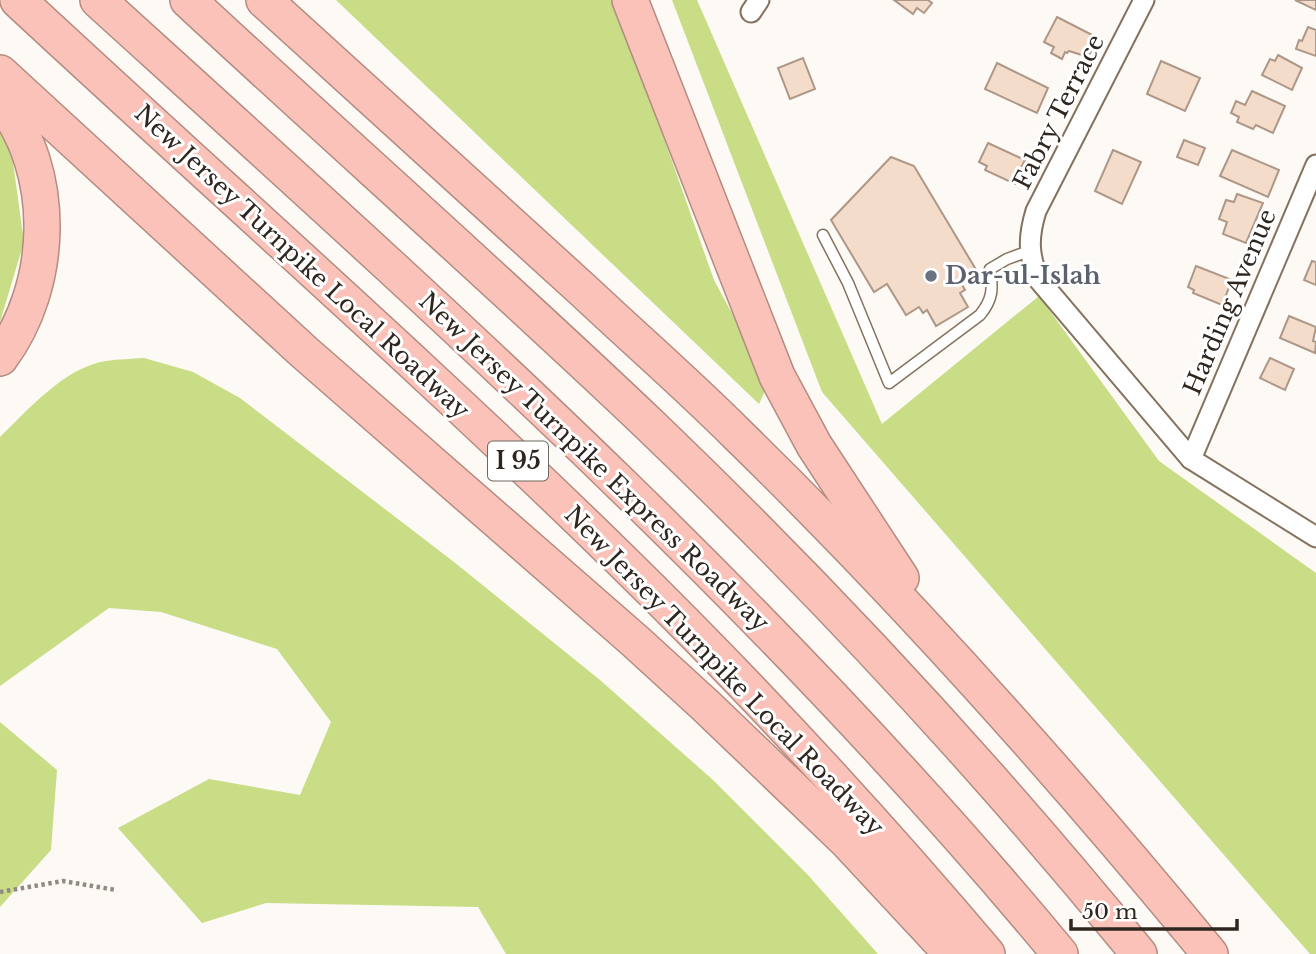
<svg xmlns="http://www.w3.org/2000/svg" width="1316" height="954" font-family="'Libre Baskerville',serif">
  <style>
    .green { fill: #c9dd86 }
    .building { fill: #f4dcca; stroke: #ae9786; stroke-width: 2 }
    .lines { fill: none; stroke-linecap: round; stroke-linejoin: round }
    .service-casing { stroke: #84725f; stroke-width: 13 }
    .minor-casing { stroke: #84725f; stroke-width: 23 }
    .motorway-casing { stroke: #b38c82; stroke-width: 38 }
    .path { stroke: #908a84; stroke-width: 4.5; stroke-dasharray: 3.5 3.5; stroke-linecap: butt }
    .service { stroke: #fff; stroke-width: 10 }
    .minor { stroke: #fff; stroke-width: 19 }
    .motorway { stroke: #fac2b8; stroke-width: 35 }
    .worship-dot { fill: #6b7280; stroke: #fff; stroke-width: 2.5 }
    .labels { text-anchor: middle; stroke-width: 6; stroke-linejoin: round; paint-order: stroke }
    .shield { fill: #fff; stroke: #6d6862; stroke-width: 2 }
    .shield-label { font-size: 23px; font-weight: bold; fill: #2f271f }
    .street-label { font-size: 24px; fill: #2f271f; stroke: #fff }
    .worship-label { font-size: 24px; font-weight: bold; fill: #5b616d; stroke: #fff; text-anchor: start }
  </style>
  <rect width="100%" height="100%" fill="#fdf9f5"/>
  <g class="green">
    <path d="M336 0H615L714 280 769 382 759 404Z"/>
    <path d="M672 0H697L882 424 1039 296 1159 461 1316 573V954H1310L822 392Z"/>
    <path d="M0 133 11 148 24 242 0 322Z"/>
    <path d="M144 358 193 372 240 398 454 562 600 680 713 780 808 875 878 954H506L478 907 266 903 202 923 118 828 209 779 300 795 331 722 277 649 161 612 109 608 0 686V437C28 410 65 367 106 361 118 359 132 359 144 358Z"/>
    <path d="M0 722 57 770 51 850 0 907Z"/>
  </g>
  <g class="building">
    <path d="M894 0H928L932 3 924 13 917 8 913 14Z"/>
    <path d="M1295 0H1316V10Z"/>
    <path d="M1057 17 1098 38 1088 57 1069 51 1067 53 1065 52 1062 59 1051 53 1054 47 1044 42Z"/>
    <path d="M1308 27 1316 30V56L1296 49 1299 40 1302 41Z"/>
    <path d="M1278 55 1302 68 1292 90 1262 75 1270 59 1275 61Z"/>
    <path d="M803 58 815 89 790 99 778 68Z"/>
    <path d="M1161 61 1200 78 1185 111 1147 94Z"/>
    <path d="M997 63 1048 88 1037 113 985 89Z"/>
    <path d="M1252 91 1285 106 1273 133 1256 125 1253 129 1237 122 1239 117 1231 113 1236 101 1245 105Z"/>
    <path d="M1184 140 1205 148 1198 165 1177 157Z"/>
    <path d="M988 143 1025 160 1022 166 1027 168 1021 181 1017 179 1015 184 985 170 987 166 979 162Z"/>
    <path d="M1113 150 1141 162 1122 204 1095 191Z"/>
    <path d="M1232 150 1279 170 1268 197 1220 176Z"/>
    <path d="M891 157 914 166 978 273 961 283 965 290 960 293 968 307 936 326 927 310 923 313 919 307 906 315 887 284 874 292 831 220Z"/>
    <path d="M1237 194 1263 203 1246 243 1223 234 1227 222 1219 219 1226 200 1234 202Z"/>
    <path d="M1312 261 1316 262V285L1304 280Z"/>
    <path d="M1196 266 1232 280 1222 305 1193 293 1194 290 1188 287Z"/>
    <path d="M1289 316 1316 327 1313 341 1316 342 1315 353 1280 338Z"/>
    <path d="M1270 358 1294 369 1285 390 1260 378Z"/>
  </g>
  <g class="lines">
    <g class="service-casing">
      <path id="service" d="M823 235 848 283 889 383 980 315C993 299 993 289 990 269L1007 259 1029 251"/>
    </g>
    <g class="minor-casing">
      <g id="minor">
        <path d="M1144 0 1036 211C1028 237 1028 255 1039 280L1191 459 1316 537"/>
        <path d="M751 12 759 0"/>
        <path d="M1191 459 1316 165"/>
      </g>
    </g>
    <g class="motorway-casing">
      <g id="motorway">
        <path d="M18 0C218 186 424 367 619 558 748 684 871 817 987 954"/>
        <path d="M98 0C433 304 771 605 1060 954"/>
        <path d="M188 0C342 143 500 282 652 427 824 592 988 769 1139 954"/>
        <path d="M264 0C371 97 478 194 584 291 635 339 688 385 737 434 905 598 1061 773 1210 954"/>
        <path d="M630 0 777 376 814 445 901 578"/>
        <path d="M0 73 304 352 635 641 705 705 847 841 952 954"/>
        <path d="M0 100C58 171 54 286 0 358"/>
      </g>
    </g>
    <path class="path" d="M0 892 63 881 116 890"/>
    <use href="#service" class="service"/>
    <use href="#minor" class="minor"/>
    <use href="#motorway" class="motorway"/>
  </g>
  <circle class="worship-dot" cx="931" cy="276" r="7"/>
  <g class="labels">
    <rect class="shield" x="488" y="441.5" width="60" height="39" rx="5"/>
    <g class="shield-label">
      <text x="518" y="469">I 95</text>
    </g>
    <g class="street-label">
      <text transform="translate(1059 112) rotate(-63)" y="8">Fabry Terrace</text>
      <text transform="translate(302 262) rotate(43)" y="8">New Jersey Turnpike Local Roadway</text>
      <text transform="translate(1230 302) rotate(-67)" y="8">Harding Avenue</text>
      <text transform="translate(594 462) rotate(44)" y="8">New Jersey Turnpike Express Roadway</text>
      <text transform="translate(724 671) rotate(46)" y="8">New Jersey Turnpike Local Roadway</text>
    </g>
    <g class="worship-label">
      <text x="945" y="284">Dar-ul-Islah</text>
    </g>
  </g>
  <path d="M1071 919v10h166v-10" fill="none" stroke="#2f271f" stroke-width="3.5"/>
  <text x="1082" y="919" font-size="21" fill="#2f271f" stroke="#ffffff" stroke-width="5" paint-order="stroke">50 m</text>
</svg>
